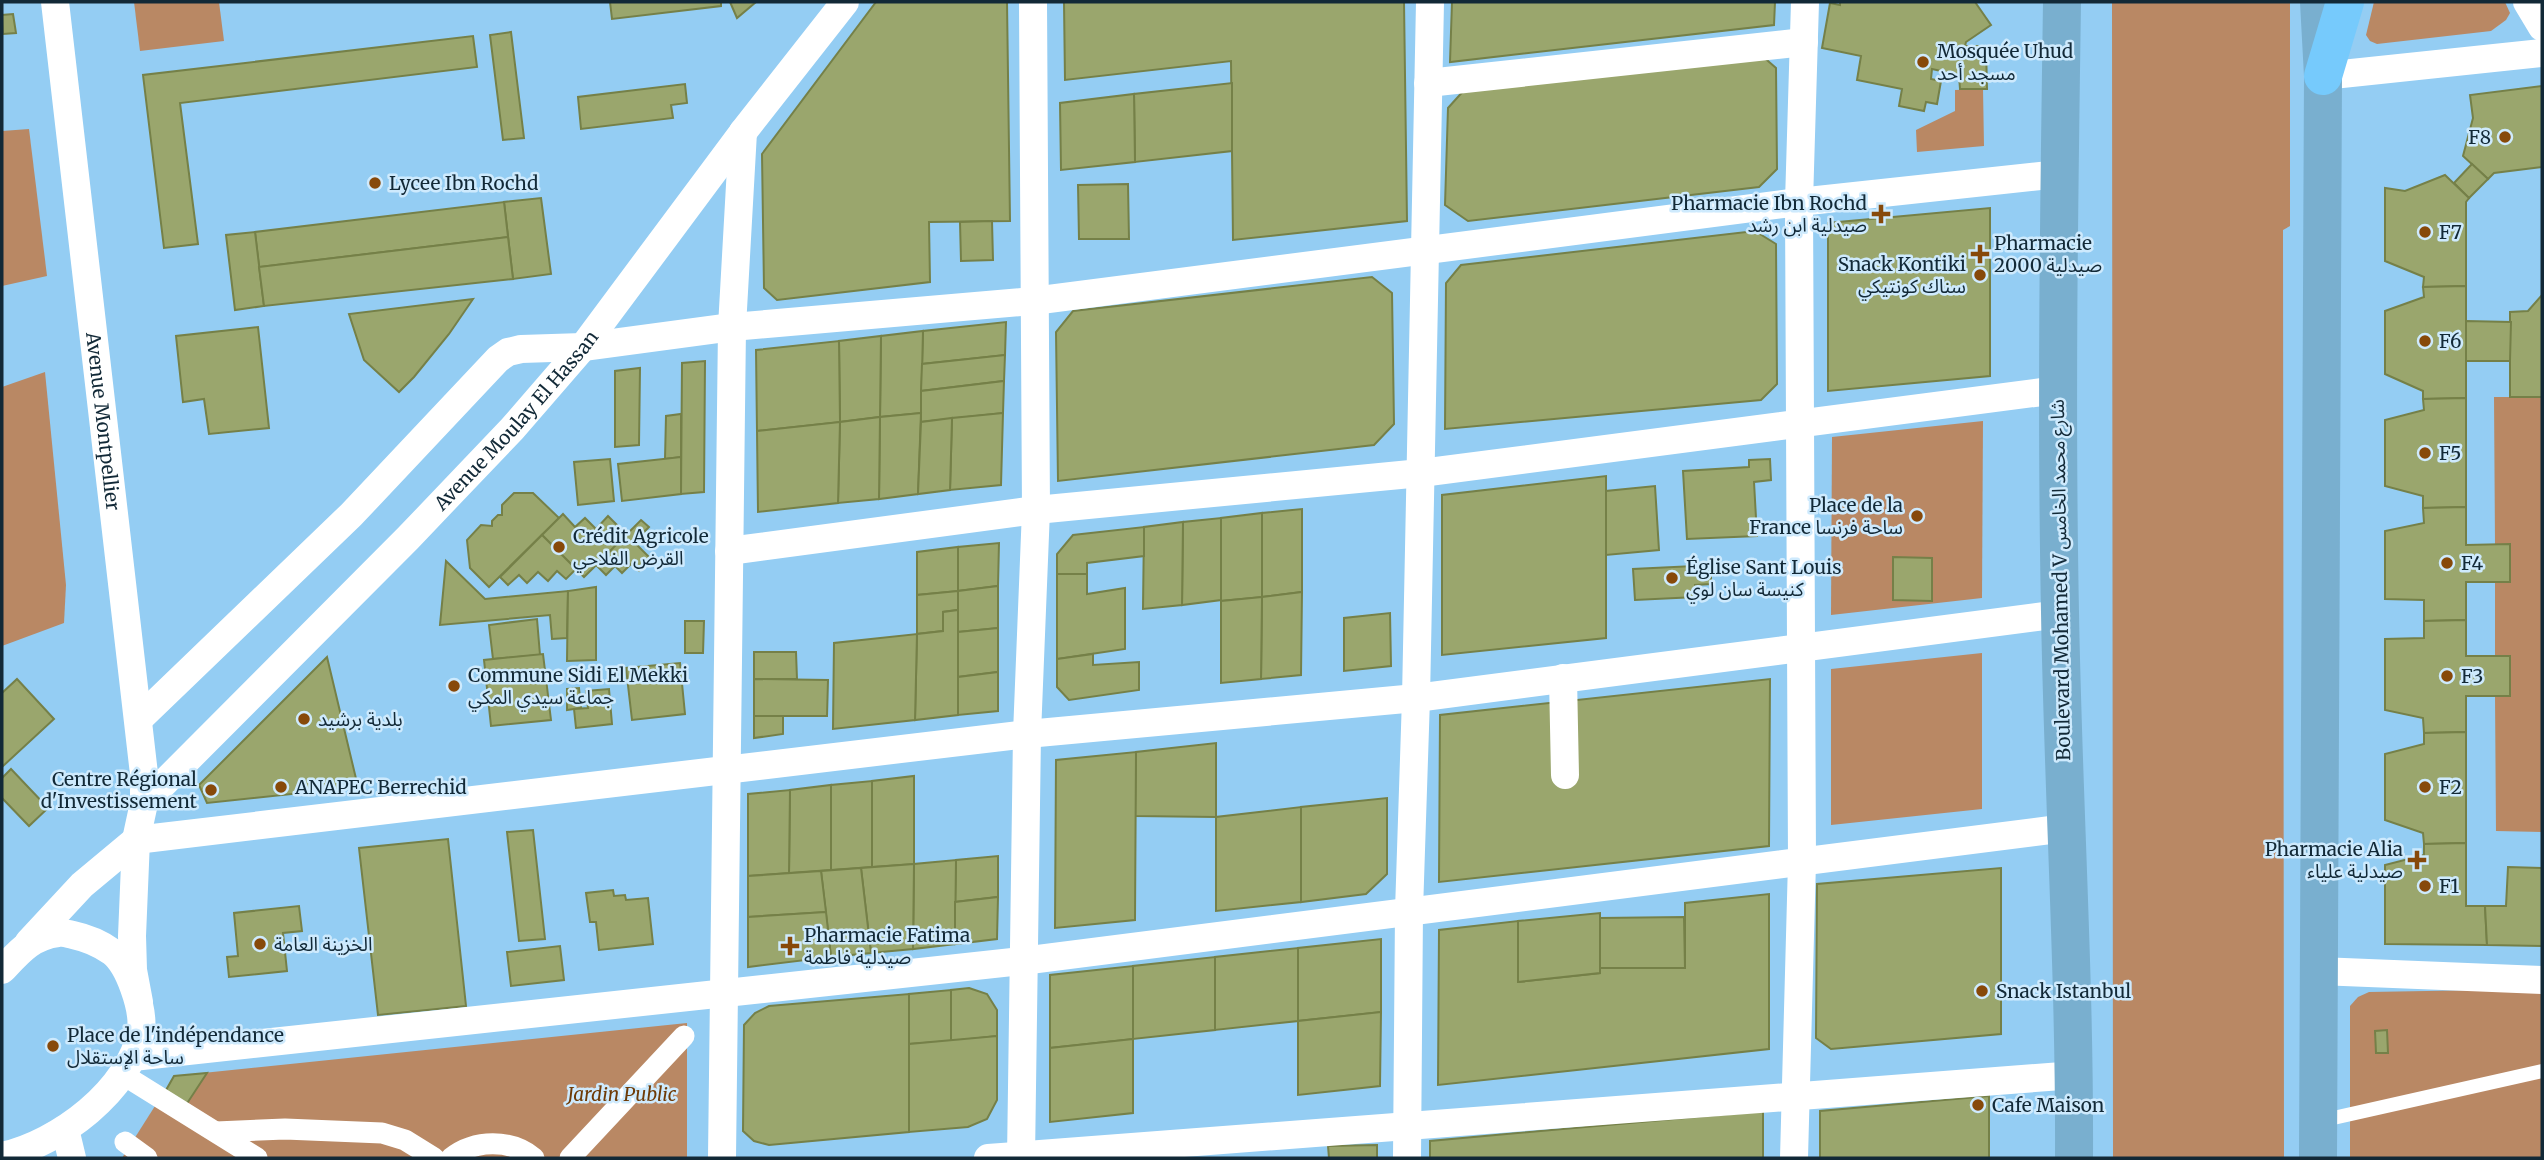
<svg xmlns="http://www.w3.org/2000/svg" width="2544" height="1160" font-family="Merriweather,'Noto Sans Arabic',serif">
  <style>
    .green { fill: #b98864 }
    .building { fill: #9aa66d; stroke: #758048; stroke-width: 2 }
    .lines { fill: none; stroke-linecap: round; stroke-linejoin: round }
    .service { stroke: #fff; stroke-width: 14 }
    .pedestrian { stroke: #fff; stroke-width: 21 }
    .minor { stroke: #fff; stroke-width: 28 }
    .primary { stroke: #79afcf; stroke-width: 38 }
    .trunk { stroke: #76cafc; stroke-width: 38 }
    .poi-dot { fill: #87490a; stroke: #ceeafd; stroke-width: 2.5 }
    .labels { text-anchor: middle; stroke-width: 5; stroke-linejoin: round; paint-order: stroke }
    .poi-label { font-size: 19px; fill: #122937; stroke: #ceeafd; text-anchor: start }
    .street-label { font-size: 19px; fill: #122937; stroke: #ceeafd }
    .park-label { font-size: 19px; font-style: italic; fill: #6e3a05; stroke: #ceeafd }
  </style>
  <rect width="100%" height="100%" fill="#94cdf3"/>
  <g class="green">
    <path d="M134 2H219L224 41 140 51Z"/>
    <path d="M2112 2H2290V226L2283 230 2284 1158H2113Z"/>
    <path d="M2374 2H2505L2510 13 2506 20 2491 31 2377 44 2370 41 2366 35Z"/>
    <path d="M1983 89 1984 146 1917 152 1916 130 1955 111V90Z"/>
    <path d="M29 129 47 276 2 286V131Z"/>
    <path d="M45 372 66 585 64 623 2 646V387Z"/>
    <path d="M2494 397H2542V832L2496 831 2495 696 2510 656H2495V582H2510L2495 544Z"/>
    <path d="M1983 421 1982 598 1831 615 1832 437Z"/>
    <path d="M1982 653V809L1831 825V669Z"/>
    <path d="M2542 989V1158H2350V1006L2358 997 2369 992Z"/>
    <path d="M687 1023V1158H122L174 1076Z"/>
  </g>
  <g class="building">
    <path d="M610 2H721V6L612 19Z"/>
    <path d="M730 2H756L737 18Z"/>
    <path d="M876 2H1007L1010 221 929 222 930 282 777 300 764 288 762 154Z"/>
    <path d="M1064 2H1404L1407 221 1233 240 1231 61 1065 80Z"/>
    <path d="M1452 2H1775L1774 25 1450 62Z"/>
    <path d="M1840 2H1975L1991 25 1966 42 1965 46H1986L1987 89H1960L1959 75 1932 69 1931 79 1941 81 1937 104 1926 102 1924 111 1899 106 1902 89 1857 80 1861 56 1822 48 1830 3 1840 5Z"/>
    <path d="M13 14 16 33 3 34 2 15Z"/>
    <path d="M511 32 524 138 503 140 490 35Z"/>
    <path d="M473 36 477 67 180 103 198 244 164 248 143 75Z"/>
    <path d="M1760 54 1776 68 1777 169 1759 187 1468 221 1445 205 1448 108 1466 88Z"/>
    <path d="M1232 83V151L1135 162 1134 94Z"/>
    <path d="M685 84 687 103 671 105 673 118 581 129 578 97Z"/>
    <path d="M2542 86V167L2494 173 2488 179 2463 156 2473 118 2470 95Z"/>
    <path d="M1134 94 1135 162 1061 170 1060 103Z"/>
    <path d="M2472 164 2488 179 2469 198 2454 183Z"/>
    <path d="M2445 175 2469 198 2466 202V286L2423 287 2424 277 2385 261V188L2405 191Z"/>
    <path d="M1128 184 1129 239H1079L1078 185Z"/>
    <path d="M541 198 551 274 513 279 504 202Z"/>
    <path d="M504 202 508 237 259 267 255 232Z"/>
    <path d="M1990 208V376L1828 391V223Z"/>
    <path d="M992 221 993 260 961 261 960 222Z"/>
    <path d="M1755 231 1776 244 1777 384 1761 400 1445 429 1446 283 1461 265Z"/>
    <path d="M255 232 264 306 235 310 226 235Z"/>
    <path d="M508 237 513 279 264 306 259 267Z"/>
    <path d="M1372 277 1392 293 1394 424 1374 445 1058 481 1056 332 1073 311Z"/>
    <path d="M2466 286V398L2423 399V391L2385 374V311L2424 297 2423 287Z"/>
    <path d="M2542 295V397H2510V312L2528 311Z"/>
    <path d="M473 299 449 334 414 377 399 392 364 360 349 314Z"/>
    <path d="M2466 321 2511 322 2510 361H2466Z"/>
    <path d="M1006 322 1005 355 922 364 923 331Z"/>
    <path d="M258 327 269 428 209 434 204 399 183 402 176 336Z"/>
    <path d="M923 331 921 413 880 417 881 336Z"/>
    <path d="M881 336 880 417 840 422 839 341Z"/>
    <path d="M839 341 840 422 757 431 756 350Z"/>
    <path d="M1005 355 1004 381 921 391 922 364Z"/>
    <path d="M705 361 704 492 681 494 682 363Z"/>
    <path d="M640 368 639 445 615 447V371Z"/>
    <path d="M1004 381 1003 413 921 422V391Z"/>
    <path d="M2466 398V507L2423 508V496L2385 486V420L2424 410 2423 399Z"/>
    <path d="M921 413 918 494 879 499 880 417Z"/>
    <path d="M1003 413 1001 485 950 490 952 418Z"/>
    <path d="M681 414V457L665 459 666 416Z"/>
    <path d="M880 417 879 499 838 503 840 422Z"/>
    <path d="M952 418 950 490 918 494 921 422Z"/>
    <path d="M840 422 838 503 758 512 757 431Z"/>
    <path d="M681 457V494L622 501 618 464Z"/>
    <path d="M610 459 614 501 578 505 574 462Z"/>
    <path d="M1770 459 1771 480 1754 482 1757 536 1687 539 1683 471 1749 467V460Z"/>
    <path d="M1606 476V638L1442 655V495Z"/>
    <path d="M1655 486 1659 550 1606 555V491Z"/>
    <path d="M514 493H533L559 518 489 587 470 568 467 540 481 525 492 526V521L498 515H502V505Z"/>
    <path d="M2466 507V545L2510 544V582H2466V620L2424 621V600L2385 599V531L2424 523 2423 508Z"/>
    <path d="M1302 509V592L1262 597V513Z"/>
    <path d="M1262 513V597L1221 601V518Z"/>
    <path d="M563 514 575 527 585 518 596 529 608 516 627 535 584 577 542 535Z"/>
    <path d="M1221 518V600L1182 605 1183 522Z"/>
    <path d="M641 520 649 527 634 542 651 559 639 571 631 564 622 573 615 566 606 575 596 565Z"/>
    <path d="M1183 522 1182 605 1143 609 1144 527Z"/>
    <path d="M1144 527V556L1087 563V574H1057V554L1073 535Z"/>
    <path d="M542 535 576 569 566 579 557 571 548 581 538 572 527 583 519 575 508 585 500 577Z"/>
    <path d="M999 543 998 586 958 591V547Z"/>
    <path d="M958 547V591L917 595V552Z"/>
    <path d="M1893 557 1932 558V601L1893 600Z"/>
    <path d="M446 561 485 599 568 591 567 638 552 639 550 615 440 625Z"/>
    <path d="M1694 566V572L1711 571V584L1695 585 1696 597 1635 600 1633 569Z"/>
    <path d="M1057 574H1087V594L1125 588V649L1057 659Z"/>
    <path d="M998 586V628L958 632V591Z"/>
    <path d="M596 587V660L567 661 568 591Z"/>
    <path d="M958 591V610L943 612V631L917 634V595Z"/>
    <path d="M1302 592 1301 675 1261 679 1262 597Z"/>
    <path d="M1262 597 1261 679 1221 683V601Z"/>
    <path d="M958 610V715L915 720 917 634 943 631V612Z"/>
    <path d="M1390 613 1391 666 1344 671V618Z"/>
    <path d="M537 619 540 655 493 659 489 625Z"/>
    <path d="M2466 620V656H2510V696H2466V732L2424 733 2423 718 2385 710V639L2424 638V621Z"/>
    <path d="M685 621H704L703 653H685Z"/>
    <path d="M998 628V672L958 677V632Z"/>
    <path d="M917 634 915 720 833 729 834 643Z"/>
    <path d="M754 652H796L797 679H754Z"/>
    <path d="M543 654 551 720 491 726 484 660Z"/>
    <path d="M1093 654V665L1139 662V690L1069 700 1057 687V659Z"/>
    <path d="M327 657 358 787 207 803 199 785Z"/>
    <path d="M680 663 685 714 632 720 626 668Z"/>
    <path d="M998 672V711L958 715V677Z"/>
    <path d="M17 679 54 719 2 767V693Z"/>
    <path d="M754 679 828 680 827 716H754Z"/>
    <path d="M1770 679 1769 846 1439 882 1440 715Z"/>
    <path d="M579 688 581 708 567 710V689Z"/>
    <path d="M609 689 612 724 576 728 574 709 588 708 586 691Z"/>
    <path d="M754 716H783V734L754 738Z"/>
    <path d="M2466 732V843L2424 844 2423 833 2385 820V754L2424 744V733Z"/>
    <path d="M1216 743V817L1135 816 1136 752Z"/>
    <path d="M1136 752 1135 920 1055 928 1056 760Z"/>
    <path d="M11 769 48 808 29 826 2 798V778Z"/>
    <path d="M914 776V864L872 867V781Z"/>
    <path d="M872 781V867L831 870V785Z"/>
    <path d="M831 785V870L789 873 790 790Z"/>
    <path d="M790 790 789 873 748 876V794Z"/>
    <path d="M1387 798V874L1366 894 1301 902V807Z"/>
    <path d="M1301 807V902L1216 911V817Z"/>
    <path d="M533 830 545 939 519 941 507 832Z"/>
    <path d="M448 839 466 1006 378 1015 359 848Z"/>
    <path d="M2466 843V906H2485L2487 945 2385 944V865L2424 855V844Z"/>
    <path d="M998 856V897L955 902 956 860Z"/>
    <path d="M956 860 955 944 913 949 914 864Z"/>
    <path d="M914 864 913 949 871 953 861 868Z"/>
    <path d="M2508 867 2542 868V946L2487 945 2485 906H2506Z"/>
    <path d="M861 868 871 953 831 957 821 871Z"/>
    <path d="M2001 868V1034L1831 1049 1816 1038 1817 884Z"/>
    <path d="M821 871 826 912 748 917V876Z"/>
    <path d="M613 890 614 896 625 895 626 900 648 898 653 944 599 950 596 922H590L586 893Z"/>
    <path d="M1769 894V1049L1438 1085 1439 930 1518 921V982L1600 973V968H1685V903Z"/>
    <path d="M998 897 997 939 955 944V902Z"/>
    <path d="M299 906 302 931 283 933 287 971 229 977 227 957 238 956 234 913Z"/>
    <path d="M826 912 831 957 748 967V917Z"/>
    <path d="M1600 913V973L1518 982V921Z"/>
    <path d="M1684 917 1685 968H1600V918Z"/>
    <path d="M1381 939V1012L1298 1021V948Z"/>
    <path d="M560 946 564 980 511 986 507 952Z"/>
    <path d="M1298 948V1021L1215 1030V957Z"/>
    <path d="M1215 957V1030L1133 1039V966Z"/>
    <path d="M1133 966V1039L1050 1048V975Z"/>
    <path d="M969 988 987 994 997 1010V1036L951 1041V990Z"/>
    <path d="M951 990V1041L909 1044V994Z"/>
    <path d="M909 994V1132L769 1145 754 1141 743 1131 744 1025 755 1013 769 1006Z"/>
    <path d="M1381 1012 1380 1086 1298 1095V1021Z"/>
    <path d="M2387 1030 2388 1053H2376L2375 1031Z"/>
    <path d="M997 1036V1100L987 1119 968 1127 909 1132V1044Z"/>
    <path d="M1133 1039V1113L1050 1122V1048Z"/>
    <path d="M207 1073 186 1105 165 1092 174 1076Z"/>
    <path d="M1989 1096V1158H1820V1111Z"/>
    <path d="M1763 1111V1158H1430V1141Z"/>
    <path d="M1377 1145V1158H1329L1328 1146Z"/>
  </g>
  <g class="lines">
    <path class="service" d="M2320 1121 2542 1071"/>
    <g class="pedestrian">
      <path d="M122 1074 257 1158"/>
      <path d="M216 1132 285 1129 382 1133 405 1140 434 1158"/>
      <path d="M125 1142 147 1158"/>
      <path d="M451 1158C475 1139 511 1139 534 1158"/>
      <path d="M570 1158 684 1036"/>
    </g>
    <g class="minor">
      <path id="s1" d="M55 2 144 774V803L136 840 132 936 133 970 139 1002"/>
      <path d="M2527 2 2542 27"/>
      <path d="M2323 76 2542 53"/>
      <path d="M1428 83 1804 42"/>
      <path d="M729 551 1036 510 1421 473 2057 390"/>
      <path d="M1563 678 1565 775"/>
      <path d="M139 719 351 515 498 359 508 352 521 349 583 347 732 327 1033 301 1799 202 2059 174"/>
      <path id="s2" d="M144 803 408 538 512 429 583 347 743 132 845 2"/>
      <path d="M29 942 82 885 136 840 1027 734 1416 698 2060 614"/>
      <path d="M2 970C19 952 32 936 58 933 62 932 68 934 73 935 87 938 101 944 112 952 129 965 144 1009 141 1030 131 1090 58 1144 2 1156"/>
      <path d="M2319 971 2542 980"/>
      <path d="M133 1057 1022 961 2066 828"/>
      <path d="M65 1129 72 1158"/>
      <path d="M722 1158 732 327 743 132"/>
      <path d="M988 1158 2075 1075"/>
      <path d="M1021 1158 1027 734 1036 510 1033 2"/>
      <path d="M1407 1158 1409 911 1416 698 1430 2"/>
      <path d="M1794 1158 1802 862 1799 202 1805 2"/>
    </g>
    <g class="primary">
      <path d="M2062 2C2059 205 2056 409 2060 612 2063 794 2075 976 2074 1158"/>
      <path d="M2318 1158 2323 76 2319 2"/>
    </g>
    <path class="trunk" d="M2323 76 2345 2"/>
  </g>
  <g class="poi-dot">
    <circle cx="1923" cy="62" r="7"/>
    <circle cx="2505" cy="137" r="7"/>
    <circle cx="375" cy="183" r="7"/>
    <path d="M1877.5 203.5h7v7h7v7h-7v7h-7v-7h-7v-7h7z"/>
    <circle cx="2425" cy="232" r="7"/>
    <path d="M1976.5 243.5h7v7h7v7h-7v7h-7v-7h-7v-7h7z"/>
    <circle cx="1980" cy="275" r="7"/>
    <circle cx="2425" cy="341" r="7"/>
    <circle cx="2425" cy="453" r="7"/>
    <circle cx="1917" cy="516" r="7"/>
    <circle cx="559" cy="547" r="7"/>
    <circle cx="2447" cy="563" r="7"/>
    <circle cx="1672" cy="578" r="7"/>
    <circle cx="2447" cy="676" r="7"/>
    <circle cx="454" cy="686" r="7"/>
    <circle cx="304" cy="719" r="7"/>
    <circle cx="281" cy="787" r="7"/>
    <circle cx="2425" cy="787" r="7"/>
    <circle cx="211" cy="790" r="7"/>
    <path d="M2413.5 849.5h7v7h7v7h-7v7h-7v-7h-7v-7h7z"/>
    <circle cx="2425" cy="886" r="7"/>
    <circle cx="260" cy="944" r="7"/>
    <path d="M786.5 935.5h7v7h7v7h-7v7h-7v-7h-7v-7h7z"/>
    <circle cx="1982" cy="991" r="7"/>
    <circle cx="53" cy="1046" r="7"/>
    <circle cx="1978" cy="1105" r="7"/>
  </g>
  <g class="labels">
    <g class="poi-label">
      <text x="1937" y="58">Mosquée Uhud<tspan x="1937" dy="22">مسجد أحد</tspan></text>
      <text x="2491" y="144" text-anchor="end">F8</text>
      <text x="389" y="190">Lycee Ibn Rochd</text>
      <text x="1867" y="210" text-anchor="end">Pharmacie Ibn Rochd<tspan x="1867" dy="22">صيدلية ابن رشد</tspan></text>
      <text x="2439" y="239">F7</text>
      <text x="1994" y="250">Pharmacie<tspan x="1994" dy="22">2000 صيدلية</tspan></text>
      <text x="1966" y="271" text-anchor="end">Snack Kontiki<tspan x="1966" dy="22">سناك كونتيكي</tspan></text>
      <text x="2439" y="348">F6</text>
      <text x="2439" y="460">F5</text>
      <text x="1903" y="512" text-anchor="end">Place de la<tspan x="1903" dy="22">France ساحة فرنسا</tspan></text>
      <text x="573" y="543">Crédit Agricole<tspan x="573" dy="22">القرض الفلاحي</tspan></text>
      <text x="2461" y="570">F4</text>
      <text x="1686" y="574">Église Sant Louis<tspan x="1686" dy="22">كنيسة سان لوي</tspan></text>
      <text x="468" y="682">Commune Sidi El Mekki<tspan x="468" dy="22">جماعة سيدي المكي</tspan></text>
      <text x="2461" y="683">F3</text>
      <text x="318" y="726">بلدية برشيد</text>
      <text x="197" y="786" text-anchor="end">Centre Régional<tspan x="197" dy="22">d'Investissement</tspan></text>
      <text x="295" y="794">ANAPEC Berrechid</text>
      <text x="2439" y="794">F2</text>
      <text x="2403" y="856" text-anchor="end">Pharmacie Alia<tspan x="2403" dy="22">صيدلية علياء</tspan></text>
      <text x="2439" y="893">F1</text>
      <text x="804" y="942">Pharmacie Fatima<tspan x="804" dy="22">صيدلية فاطمة</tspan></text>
      <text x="274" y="951">الخزينة العامة</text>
      <text x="1996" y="998">Snack Istanbul</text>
      <text x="67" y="1042">Place de l'indépendance<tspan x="67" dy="22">ساحة الإستقلال</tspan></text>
      <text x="1992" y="1112">Cafe Maison</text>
    </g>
    <g class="street-label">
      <text dy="7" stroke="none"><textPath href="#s2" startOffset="534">Avenue Moulay El Hassan</textPath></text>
      <text dy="7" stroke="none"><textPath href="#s1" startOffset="422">Avenue Montpellier</textPath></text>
      <text transform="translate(2060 580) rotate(-91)" y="7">Boulevard Mohamed V شارع محمد الخامس</text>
    </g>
    <g class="park-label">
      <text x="622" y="1101">Jardin Public</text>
    </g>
  </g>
  <rect width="2544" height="1160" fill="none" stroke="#122937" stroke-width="7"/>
</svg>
